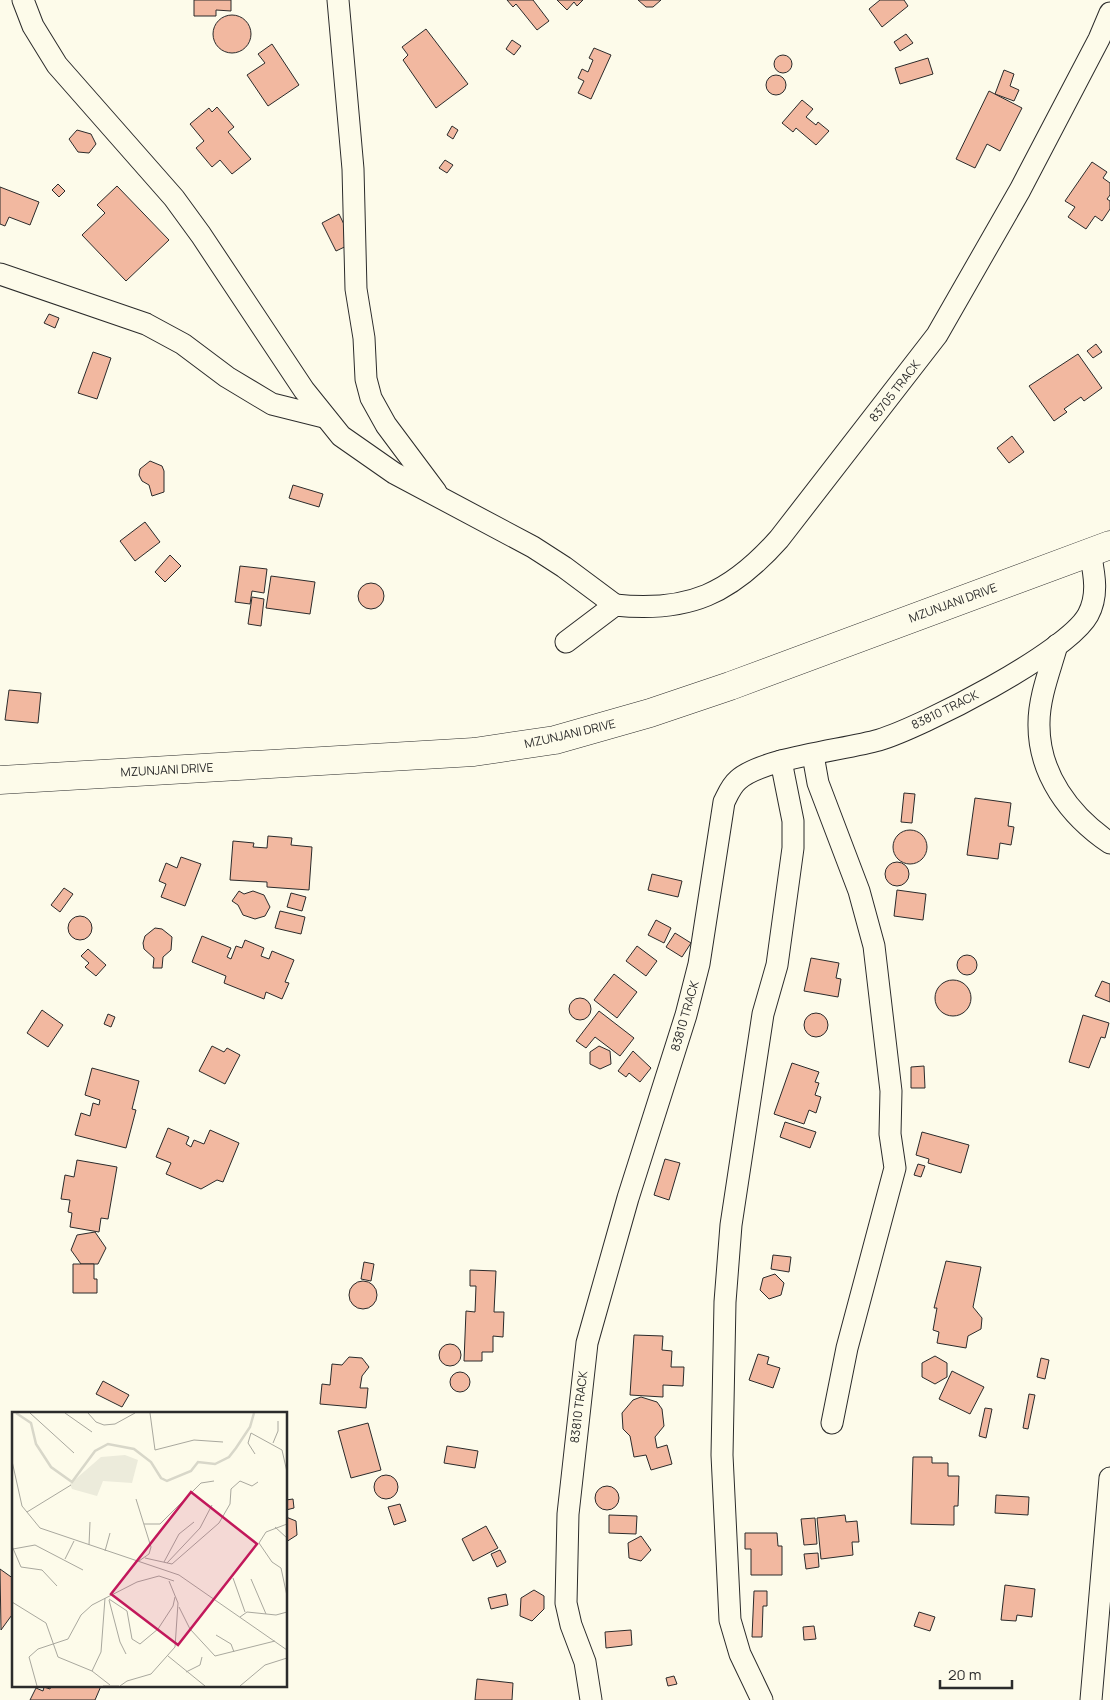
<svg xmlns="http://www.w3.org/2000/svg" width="1110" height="1700" font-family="Manrope,sans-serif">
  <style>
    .building { fill: #f2b8a0; stroke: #2b2b2b }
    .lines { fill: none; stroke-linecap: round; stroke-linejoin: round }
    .street-casing { stroke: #2b2b2b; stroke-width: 23 }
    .secondary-casing { stroke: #2b2b2b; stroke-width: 29 }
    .street { stroke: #fdfbea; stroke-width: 21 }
    .secondary { stroke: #fdfbea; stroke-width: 28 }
    .labels { text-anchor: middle; stroke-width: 4; stroke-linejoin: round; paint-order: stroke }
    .street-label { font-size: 12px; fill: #2b2b2b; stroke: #fdfbea }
    .inset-river { fill: none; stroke: #d8d7c9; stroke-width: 2.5 }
    .inset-road { fill: none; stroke: #a9a89e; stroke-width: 1 }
    .view { fill: #c2185b; fill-opacity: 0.15; stroke: #c2185b; stroke-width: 2.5 }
    .inset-edge { fill: none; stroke: #2b2b2b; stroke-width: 2.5 }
  </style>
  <rect width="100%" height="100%" fill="#fdfbea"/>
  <g class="building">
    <path d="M194 0H231V11L216 10V16H194Z"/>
    <path d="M507 0H533L549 21 537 30 516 4 513 7Z"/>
    <path d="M557 0H583L577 6 574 2 567 10Z"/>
    <path d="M638 0H661L653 7H646Z"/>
    <path d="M880 0H904L908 6 882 27 869 9Z"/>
    <circle cx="232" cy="34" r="19"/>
    <path d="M426 29 468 84 436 108 403 60 408 55 402 47Z"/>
    <path d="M906 34 913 43 900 51 894 42Z"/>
    <path d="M512 40 521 46 514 55 506 49Z"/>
    <path d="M272 44 299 85 268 106 247 75 265 63 258 54Z"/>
    <path d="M594 48 611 55 591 99 578 93 584 81 578 78 582 69 588 72 593 60 589 58Z"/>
    <circle cx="783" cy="64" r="9"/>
    <path d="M928 58 933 74 900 84 895 68Z"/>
    <path d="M1004 70 1014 74 1010 86 1019 90 1014 101 995 94Z"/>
    <circle cx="776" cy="85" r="10"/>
    <path d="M989 91 1022 108 1000 151 987 144 975 168 956 159Z"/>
    <path d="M802 100 813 109 806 117 816 125 818 122 829 131 816 145 796 128 793 132 782 123Z"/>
    <path d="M217 107 234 127 228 132 251 159 232 174 220 160 212 167 196 148 204 141 190 124 209 108 212 112Z"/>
    <path d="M452 126 458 130 453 139 447 135Z"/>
    <path d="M77 130 91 134 96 144 89 153 78 152 69 139Z"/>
    <path d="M445 160 453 165 447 173 439 168Z"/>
    <path d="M1092 162 1107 172 1103 178 1110 183V195L1107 199 1110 201V209L1102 221 1095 216 1086 229 1068 217 1075 207 1065 201Z"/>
    <path d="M58 184 65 191 59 197 52 190Z"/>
    <path d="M117 186 169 240 126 281 82 235 105 213 97 205Z"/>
    <path d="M0 187 39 202 30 225 9 217 5 226 0 224Z"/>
    <path d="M339 214 353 243 336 251 322 223Z"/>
    <path d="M49 314 59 318 55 328 44 323Z"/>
    <path d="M1096 344 1102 352 1093 358 1087 351Z"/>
    <path d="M93 352 111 358 97 399 78 393Z"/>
    <path d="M1078 354 1102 388 1084 401 1081 397 1064 409 1067 412 1054 421 1029 386Z"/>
    <path d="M1012 436 1024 452 1009 463 997 448Z"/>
    <path d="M150 461 162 466 164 471V492L152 496 149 485 142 481 139 475 140 469Z"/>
    <path d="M293 485 323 494 319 507 289 498Z"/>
    <path d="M145 522 160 542 135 561 120 541Z"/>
    <path d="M170 555 181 566 165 582 155 572Z"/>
    <path d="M240 566 267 569 264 593 252 591 250 604 235 602Z"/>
    <path d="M271 576 315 582 310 614 266 608Z"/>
    <circle cx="371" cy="596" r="13"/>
    <path d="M252 597 264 599 261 626 248 624Z"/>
    <path d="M9 690 41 693 38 723 5 720Z"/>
    <path d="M904 793 915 794 912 823 901 822Z"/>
    <path d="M975 798 1011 803 1008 826 1014 827 1011 845 1000 843 998 859 967 855Z"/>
    <circle cx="910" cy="847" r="17"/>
    <path d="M268 836 292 838 291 845 312 847 309 890 267 887V882L230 880 233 841 254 843 253 847 267 848Z"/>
    <path d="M181 857 201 864 185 906 161 897 166 884 159 881 166 863 177 868Z"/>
    <circle cx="897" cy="874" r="12"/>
    <path d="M652 874 682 881 678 897 648 890Z"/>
    <path d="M64 888 73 894 60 912 51 905Z"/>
    <path d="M897 890 926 894 923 920 894 916Z"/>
    <path d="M239 891 244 894 253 891 264 895 270 907 265 916 255 919 243 915 238 905 232 901Z"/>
    <path d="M291 893 306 897 302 911 287 907Z"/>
    <path d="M280 911 305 917 301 934 275 928Z"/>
    <circle cx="80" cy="928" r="12"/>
    <path d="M656 920 671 928 664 943 648 935Z"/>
    <path d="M155 928 162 929 172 937 171 950 163 957 162 968H153L154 958 144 949 143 943 145 936Z"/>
    <path d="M675 933 691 943 682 957 666 947Z"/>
    <path d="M202 936 231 948 227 957 231 959 236 946 242 948 245 940 264 948 261 956 269 959 272 951 294 960 285 982 289 983 282 999 266 992 264 999 224 983 226 976 192 962Z"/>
    <path d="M637 946 657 961 646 976 626 961Z"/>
    <path d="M88 949 106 965 96 976 85 967 89 963 81 956Z"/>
    <circle cx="967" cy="965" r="10"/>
    <path d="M811 958 839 963 836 978 841 979 838 997 804 991Z"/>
    <path d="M614 974 637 992 617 1018 594 1000Z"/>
    <circle cx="953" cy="998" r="18"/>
    <path d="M1102 981 1110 984V1002L1095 996Z"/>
    <circle cx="580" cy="1009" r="11"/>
    <path d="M42 1010 63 1025 48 1047 27 1033Z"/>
    <path d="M599 1011 634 1038 620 1056 595 1037 586 1048 576 1041Z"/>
    <circle cx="816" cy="1025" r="12"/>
    <path d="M108 1014 115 1017 111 1027 104 1024Z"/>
    <path d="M1083 1015 1109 1023 1105 1038 1101 1037 1089 1068 1069 1062Z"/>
    <path d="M212 1046 224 1052 227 1048 240 1055 225 1084 199 1071Z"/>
    <path d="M599 1046 610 1051 611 1064 600 1069 590 1064V1052Z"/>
    <path d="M633 1051 651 1068 640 1082 629 1073 626 1077 618 1071Z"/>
    <path d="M792 1063 819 1072 815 1082 819 1083 815 1095 821 1097 816 1113 809 1110 804 1124 774 1114Z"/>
    <path d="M924 1066 925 1088H911V1067Z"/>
    <path d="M92 1068 139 1081 132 1109 136 1110 126 1148 75 1135 81 1113 90 1116 93 1103 99 1105 100 1100 85 1095Z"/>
    <path d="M785 1122 816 1132 810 1148 780 1137Z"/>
    <path d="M168 1128 189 1137 186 1144 191 1147 194 1140 204 1144 210 1130 239 1143 223 1182 217 1180 201 1189 166 1174 171 1163 156 1157Z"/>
    <path d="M922 1132 969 1145 961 1173 928 1163 929 1159 916 1155Z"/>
    <path d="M665 1159 680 1163 669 1200 654 1195Z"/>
    <path d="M77 1160 117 1167 108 1219 101 1218 99 1232 70 1227 72 1213 68 1212 70 1200 61 1199 65 1175 74 1177Z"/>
    <path d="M918 1164 925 1166 921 1177 914 1175Z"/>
    <path d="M95 1232 106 1248 98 1264H81L71 1250 77 1235Z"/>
    <path d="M773 1255 791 1257 789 1272 771 1269Z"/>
    <path d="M946 1261 981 1267 973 1307 982 1318 981 1329 968 1336 966 1348 937 1343 939 1332 933 1330 937 1308H934Z"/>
    <path d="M364 1262 374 1264 371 1281 361 1279Z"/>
    <path d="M73 1264H94V1279H97V1293H73Z"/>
    <path d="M470 1270 496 1271 494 1312H504L503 1337 493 1336V1352H482V1361H464L466 1311 475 1312 476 1286H470Z"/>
    <path d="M775 1274 784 1283 781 1295 769 1299 760 1290 763 1278Z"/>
    <circle cx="363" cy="1295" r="14"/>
    <path d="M634 1335 663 1336 662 1350 672 1351 671 1367H684L683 1386 663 1385V1397L630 1395Z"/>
    <circle cx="450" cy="1355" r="11"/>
    <path d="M758 1354 769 1357 767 1364 780 1368 773 1388 749 1380Z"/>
    <path d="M935 1356 947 1363V1377L935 1384 922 1377V1363Z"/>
    <path d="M349 1357 362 1358 369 1367 362 1376 360 1388H368L366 1408 320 1404 322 1384 330 1385 332 1364 342 1365Z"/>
    <path d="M1041 1358 1049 1360 1045 1379 1037 1377Z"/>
    <path d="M952 1371 984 1387 970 1414 939 1399Z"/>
    <circle cx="460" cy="1382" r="10"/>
    <path d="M103 1381 129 1395 122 1407 96 1394Z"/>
    <path d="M1029 1394 1035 1395 1028 1429 1023 1428Z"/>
    <path d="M641 1397 657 1402 662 1409 664 1426 655 1437 657 1448 667 1445 672 1464 651 1470 646 1455 634 1457 630 1436 623 1429 622 1413 633 1400Z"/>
    <path d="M985 1408 992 1409 986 1438 979 1436Z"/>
    <path d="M368 1423 381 1470 351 1478 338 1431Z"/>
    <path d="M447 1446 478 1451 475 1468 444 1463Z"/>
    <path d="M913 1457H932V1463H948V1476H959L958 1506H954V1525L911 1524Z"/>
    <circle cx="386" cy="1487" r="12"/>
    <circle cx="607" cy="1498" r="12"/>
    <path d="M996 1495 1029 1497 1028 1515 995 1513Z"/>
    <path d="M293 1499 294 1508 286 1510V1500Z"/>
    <path d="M400 1504 406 1521 394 1525 388 1507Z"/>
    <path d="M609 1515 637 1516 636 1534 609 1533Z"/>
    <path d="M845 1515 846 1522 857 1521 859 1542H852L853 1555 821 1559 817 1518Z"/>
    <path d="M286 1517 296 1521 297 1535 286 1542Z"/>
    <path d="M815 1518 817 1544 804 1545 801 1519Z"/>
    <path d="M486 1526 498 1548 473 1561 462 1539Z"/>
    <path d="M745 1533H777L778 1546H782V1575H751V1549H745Z"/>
    <path d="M641 1536 651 1550 641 1561 629 1558 628 1543Z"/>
    <path d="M500 1550 506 1562 497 1567 491 1554Z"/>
    <path d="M818 1553 819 1567 806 1569 804 1554Z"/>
    <path d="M0 1569 14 1579V1612L1 1630Z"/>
    <path d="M1005 1585 1035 1589 1032 1617 1017 1615 1016 1621 1001 1620Z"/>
    <path d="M534 1590 544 1596V1609L532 1621 520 1616 521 1598Z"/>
    <path d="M754 1591H767V1606H763L762 1637H752Z"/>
    <path d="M506 1594 508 1605 491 1609 488 1598Z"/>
    <path d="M919 1612 935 1617 930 1631 914 1626Z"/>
    <path d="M814 1626 816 1639 804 1640 803 1627Z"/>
    <path d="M631 1630 632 1645 606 1648 605 1632Z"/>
    <path d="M674 1676 677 1684 668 1686 666 1678Z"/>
    <path d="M477 1679 513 1683 512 1700H475Z"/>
    <path d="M51 1686H101L95 1700H30L36 1688 43 1691 44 1687 50 1689Z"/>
  </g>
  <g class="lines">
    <g class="street-casing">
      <g id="street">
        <path d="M23 0 33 26 57 65 174 198 201 235 304 390 341 436 394 473 533 547 564 567 615 605"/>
        <path d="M338 0 353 169 356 289 364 338 366 379 371 398 386 425 436 492"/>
        <path d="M0 274 146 324 183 344 227 377 272 404 324 417"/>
        <path d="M566 642 615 605C689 613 731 593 779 539L937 335 1020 190 1099 39 1110 13"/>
        <path d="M1057 645C1050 670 1039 697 1039 723 1038 774 1070 816 1110 843"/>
        <path d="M813 755 818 783 859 891 874 946 891 1091 890 1134 895 1168 847 1348 832 1423"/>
        <path d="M591 1700 585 1662 571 1625 566 1603 568 1514 587 1343 628 1198 686 1015 699 964 724 802C728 794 731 786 738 780 762 758 844 750 879 740 922 727 1067 653 1088 615 1099 595 1094 573 1090 552"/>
        <path d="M762 1700 740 1654 730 1620 722 1455 725 1302 731 1225 763 1014 777 965 793 848V821L781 761"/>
        <path d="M1091 1700 1110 1478"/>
      </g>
    </g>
    <g class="secondary-casing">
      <path id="secondary" d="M0 780 474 752 555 740 650 713 730 686 1110 545"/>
    </g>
    <use href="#street" class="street"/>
    <use href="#secondary" class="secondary"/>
  </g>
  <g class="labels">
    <g class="street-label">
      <text transform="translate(895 391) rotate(-52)" y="4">83705 TRACK</text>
      <text transform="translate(953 603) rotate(-20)" y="4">MZUNJANI DRIVE</text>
      <text transform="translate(945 710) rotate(-26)" y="4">83810 TRACK</text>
      <text transform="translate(570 734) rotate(-13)" y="4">MZUNJANI DRIVE</text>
      <text transform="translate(167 770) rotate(-3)" y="4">MZUNJANI DRIVE</text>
      <text transform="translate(685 1016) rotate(-74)" y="4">83810 TRACK</text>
      <text transform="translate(579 1407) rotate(-83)" y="4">83810 TRACK</text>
    </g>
  </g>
  <g transform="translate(12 1412)">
    <rect width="275" height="275" fill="#fdfbea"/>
    <path d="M113 43 126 48 120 71 91 69 85 84 60 77 58 72 89 45Z" fill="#ecebdb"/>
    <path class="inset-river" d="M4 1 19 11 24 32 39 55 60 70 83 39 96 32 122 37 139 50 149 66 155 69 179 59 186 50 203 52 217 45 224 36 238 15 242 1"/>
    <path class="inset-road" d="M18 1 62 41M53 1 80 20M76 1 84 10 92 13 103 12 123 1M138 1 143 38 182 28 211 30M261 31 266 19V9M243 42 236 31 239 21 270 38 275 60M0 49 10 94 28 116 167 163 275 238M124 87 139 135 137 142 127 149M15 100 59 73M132 112H148L189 71 202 69M275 112 254 120 247 131 260 150 269 156 275 184M263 115 275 126M77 133 78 110M0 134 9 155 30 158 45 174M1 137 23 133 71 158M93 139 98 121M133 146 160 152 207 111 218 92 219 77 228 69 240 74 246 70M53 147 62 129M152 150 167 122 182 110M155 151 188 116 200 93M221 166 233 200M239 167 254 202M97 187 115 199 120 227 128 232 146 217 161 194 163 185M97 188 108 230 114 242M0 190 34 211 46 245 80 259 89 240 93 186M167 195 178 217 203 244 263 229M228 205 235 200 264 203 275 200M204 223 219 232 222 240M156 244 193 274M80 259 98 273M174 260 188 253 190 245M25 274 17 245 26 237 56 227 69 203 80 193 125 170 147 164 162 169M91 274H107M108 274 115 269 139 262 163 235 166 191 157 169M228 274 253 253 275 246"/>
    <path class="view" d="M179 80 245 132 166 233 99 182Z"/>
    <rect width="275" height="275" class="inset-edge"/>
  </g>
  <path d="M940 1680v8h72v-8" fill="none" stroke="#2b2b2b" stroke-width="2.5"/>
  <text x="948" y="1680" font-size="15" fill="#2b2b2b" stroke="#fdfbea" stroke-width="4" paint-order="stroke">20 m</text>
</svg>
